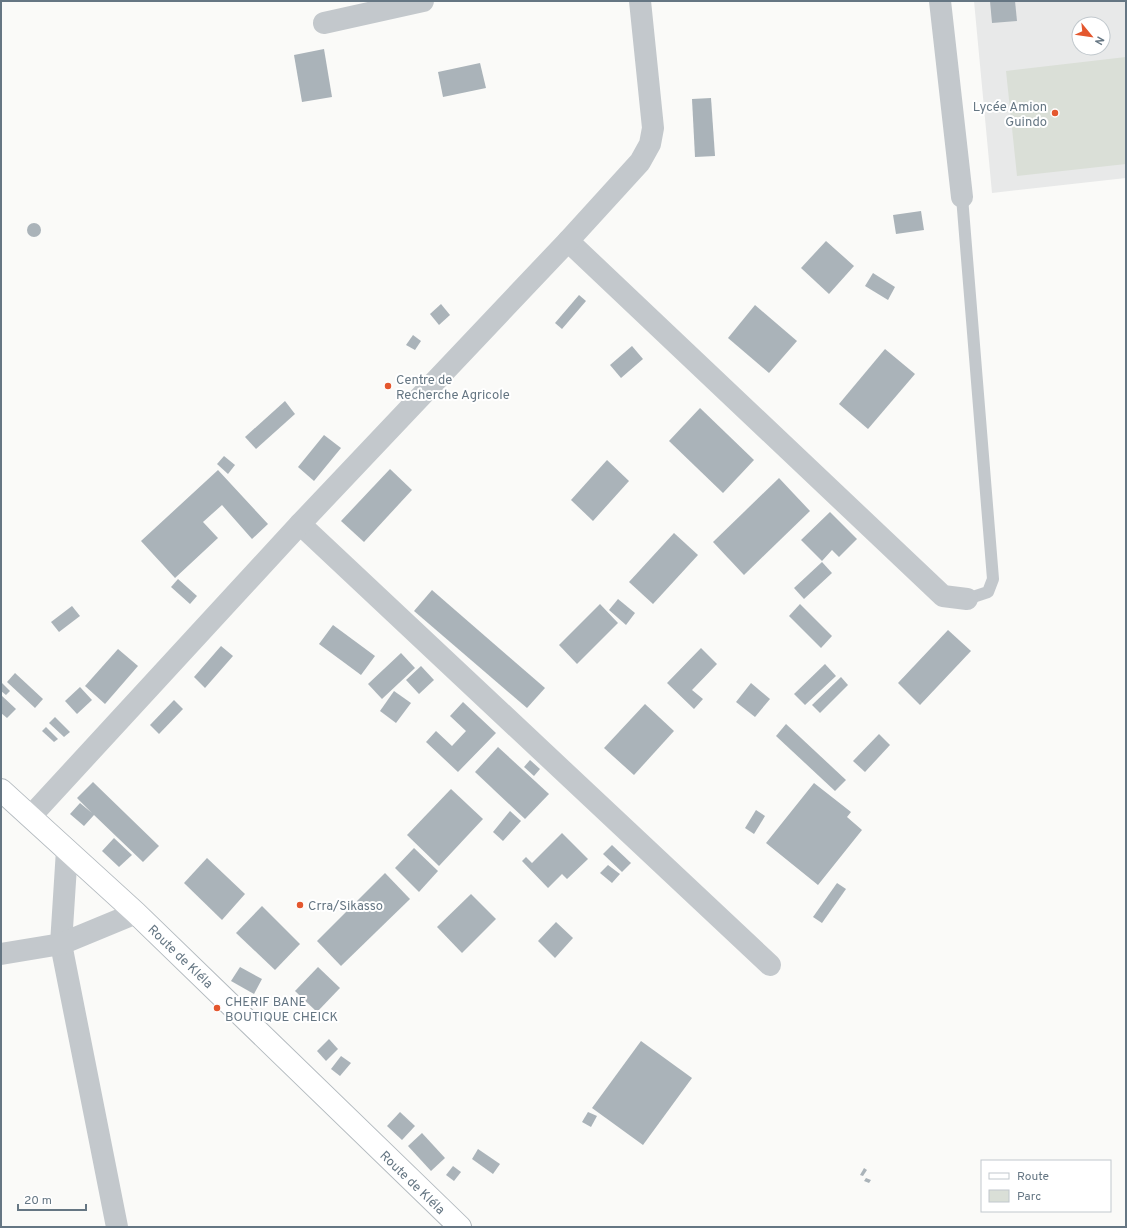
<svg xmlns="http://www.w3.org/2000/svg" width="1127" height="1228" font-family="Overpass,sans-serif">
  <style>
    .built { fill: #e8e9e9; fill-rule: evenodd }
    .green { fill: #dadfd7 }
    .building { fill: #aab3b9 }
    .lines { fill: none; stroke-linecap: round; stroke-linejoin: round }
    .secondary-casing { stroke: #b3babf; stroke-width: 24 }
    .service { stroke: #c3c8cc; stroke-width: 12 }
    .minor { stroke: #c3c8cc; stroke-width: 22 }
    .secondary { stroke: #fff; stroke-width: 22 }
    .poi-dot { fill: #e4572e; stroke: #fff; stroke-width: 1.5 }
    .labels { text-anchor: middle; stroke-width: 4; stroke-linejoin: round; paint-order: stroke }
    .poi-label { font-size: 13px; fill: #657683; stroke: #fff; text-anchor: start }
    .street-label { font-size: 13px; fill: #657683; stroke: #fff }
  </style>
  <rect width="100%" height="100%" fill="#fafaf8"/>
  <path class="built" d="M974 1H1126V178L992 193ZM1079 24H1103V48H1079Z"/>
  <path class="green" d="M1126 57V164L1017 176 1006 71Z"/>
  <g class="building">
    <path d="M990 1H1015L1017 21 992 23Z"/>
    <path d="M324 49 332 97 302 102 294 55Z"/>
    <path d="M480 63 486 88 443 97 438 72Z"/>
    <path d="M711 98 715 156 695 157 692 99Z"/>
    <path d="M921 211 924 230 896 234 893 215Z"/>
    <circle cx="34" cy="230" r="7"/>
    <path d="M826 241 854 266 829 294 801 268Z"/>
    <path d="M873 273 895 287 888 300 865 286Z"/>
    <path d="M579 295 586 301 562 329 555 323Z"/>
    <path d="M441 304 450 315 439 325 430 314Z"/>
    <path d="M755 305 797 341 769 373 728 338Z"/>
    <path d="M413 335 421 341 415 350 406 345Z"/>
    <path d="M632 346 643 359 621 378 610 365Z"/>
    <path d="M885 349 915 374 868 429 839 404Z"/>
    <path d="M285 401 295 414 256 449 245 437Z"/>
    <path d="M700 408 754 460 723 493 669 441Z"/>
    <path d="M324 435 341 448 314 481 298 467Z"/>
    <path d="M224 456 235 465 228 474 217 464Z"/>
    <path d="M607 460 629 481 593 521 571 500Z"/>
    <path d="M390 469 412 490 364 542 341 521Z"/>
    <path d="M218 470 268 524 252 539 222 505 203 522 218 538 175 578 141 541Z"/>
    <path d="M779 478 810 511 744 575 713 542Z"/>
    <path d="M830 512 857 539 839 557 832 550 822 561 801 540Z"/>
    <path d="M674 533 698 555 653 604 629 582Z"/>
    <path d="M822 562 832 573 804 599 794 588Z"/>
    <path d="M178 579 197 596 190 604 171 587Z"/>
    <path d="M432 590 545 688 527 708 414 611Z"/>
    <path d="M618 599 635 613 626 625 609 610Z"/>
    <path d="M600 604 618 623 577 664 559 645Z"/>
    <path d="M800 604 832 636 821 648 789 616Z"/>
    <path d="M72 606 80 616 59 632 51 622Z"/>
    <path d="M333 625 375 656 361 675 319 644Z"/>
    <path d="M948 630 971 651 920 705 898 683Z"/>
    <path d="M221 646 233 656 205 688 194 677Z"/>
    <path d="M701 648 717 664 692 690 703 699 694 709 667 683Z"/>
    <path d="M118 649 138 666 105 704 85 686Z"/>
    <path d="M401 653 415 668 382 699 368 684Z"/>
    <path d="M825 664 836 676 805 705 794 694Z"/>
    <path d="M421 666 434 680 419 694 406 680Z"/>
    <path d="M15 673 43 699 35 708 7 682Z"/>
    <path d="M841 677 848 685 820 713 812 705Z"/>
    <path d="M1 682 10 691 6 695 1 691Z"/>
    <path d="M751 683 770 699 755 717 736 702Z"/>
    <path d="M80 687 92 700 77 714 65 701Z"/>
    <path d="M394 691 411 703 396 723 380 711Z"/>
    <path d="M1 695 16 709 7 718 1 713Z"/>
    <path d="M174 700 183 709 159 734 150 725Z"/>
    <path d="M463 702 496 733 458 772 426 742 436 731 452 746 466 731 450 716Z"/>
    <path d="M645 704 674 731 634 775 604 748Z"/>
    <path d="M55 717 70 732 64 737 49 723Z"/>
    <path d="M786 724 846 780 835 791 776 736Z"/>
    <path d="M46 727 58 739 54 742 42 731Z"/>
    <path d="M879 734 890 745 865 772 853 761Z"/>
    <path d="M498 747 549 794 525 819 475 772Z"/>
    <path d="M530 760 540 769 534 776 524 767Z"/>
    <path d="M93 782 159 846 143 862 94 815 84 826 70 814 80 803 92 813 77 798Z"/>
    <path d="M814 783 851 812 847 817 862 830 818 885 766 843Z"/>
    <path d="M451 789 483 819 439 866 407 835Z"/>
    <path d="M756 810 765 816 754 834 745 828Z"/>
    <path d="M510 811 521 821 503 841 493 832Z"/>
    <path d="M562 833 588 859 567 879 562 874 548 888 522 861 526 857 532 863Z"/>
    <path d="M114 838 132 855 119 867 102 851Z"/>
    <path d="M612 845 631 863 622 872 603 854Z"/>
    <path d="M414 848 438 871 419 892 395 868Z"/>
    <path d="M207 858 245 894 222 920 184 883Z"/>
    <path d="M608 865 620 874 612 883 600 873Z"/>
    <path d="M385 873 410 899 341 966 317 941Z"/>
    <path d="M837 883 846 889 822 923 813 917Z"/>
    <path d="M471 894 496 919 462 953 437 927Z"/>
    <path d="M262 906 300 944 275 970 236 933Z"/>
    <path d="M556 922 573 938 555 958 538 941Z"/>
    <path d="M240 967 262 979 254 994 231 981Z"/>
    <path d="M318 967 340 988 317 1012 295 991Z"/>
    <path d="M329 1039 338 1049 326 1061 317 1051Z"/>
    <path d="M641 1041 692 1078 643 1145 592 1108Z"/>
    <path d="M341 1056 351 1063 340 1076 331 1069Z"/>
    <path d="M400 1112 415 1126 402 1140 387 1126Z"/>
    <path d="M588 1112 597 1116 591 1127 582 1122Z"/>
    <path d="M422 1133 445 1158 431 1171 408 1146Z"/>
    <path d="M478 1149 500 1164 493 1174 472 1159Z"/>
    <path d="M453 1166 461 1172 454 1181 446 1175Z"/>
    <path d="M864 1168 867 1170 863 1176 860 1175Z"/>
    <path d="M866 1178 871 1180 869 1183 864 1181Z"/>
  </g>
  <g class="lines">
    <g class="secondary-casing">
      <path id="secondary" d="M1 790 136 913 460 1227"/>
    </g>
    <path class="service" d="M962 197 993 579 988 592 967 599"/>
    <g class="minor">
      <path d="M940 1 962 197"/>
      <path d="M324 23 423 1"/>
      <path d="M568 241 943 596 967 599"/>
      <path d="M300 524 770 965"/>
      <path d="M31 816 300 524 568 241 640 162 650 144 653 128 640 1"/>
      <path d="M67 850 61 944 117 1227"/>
      <path d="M1 954 61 944 136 913"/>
    </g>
    <use href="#secondary" class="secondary"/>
  </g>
  <g class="poi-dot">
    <circle cx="1055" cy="113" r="4"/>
    <circle cx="388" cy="386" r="4"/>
    <circle cx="300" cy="905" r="4"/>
    <circle cx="217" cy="1008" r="4"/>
  </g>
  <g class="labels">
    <g class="poi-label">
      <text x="1047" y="111" text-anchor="end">Lycée Amion<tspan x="1047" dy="15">Guindo</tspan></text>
      <text x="396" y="384">Centre de<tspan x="396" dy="15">Recherche Agricole</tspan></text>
      <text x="308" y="910">Crra/Sikasso</text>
      <text x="225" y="1006">CHERIF BANE<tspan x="225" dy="15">BOUTIQUE CHEICK</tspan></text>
    </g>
    <g class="street-label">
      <text transform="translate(181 956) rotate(44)" y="5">Route de Kléla</text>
      <text transform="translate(413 1182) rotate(44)" y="5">Route de Kléla</text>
    </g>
  </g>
  <rect width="1127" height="1228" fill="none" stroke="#657683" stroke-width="4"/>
  <rect x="981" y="1160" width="130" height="52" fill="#ffffff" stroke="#c1c8cd"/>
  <rect x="989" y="1173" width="20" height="6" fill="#ffffff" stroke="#c1c8cd"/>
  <text x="1017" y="1180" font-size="12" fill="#657683">Route</text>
  <rect x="989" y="1190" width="20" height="12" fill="#dadfd7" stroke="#c1c8cd"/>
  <text x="1017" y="1200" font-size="12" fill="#657683">Parc</text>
  <g transform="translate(1091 36) rotate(119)"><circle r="19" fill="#ffffff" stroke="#c1c8cd"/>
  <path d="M0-3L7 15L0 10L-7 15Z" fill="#e4572e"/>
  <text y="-6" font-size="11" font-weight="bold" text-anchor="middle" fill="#657683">N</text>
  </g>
  <path d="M18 1204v6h68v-6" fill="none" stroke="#657683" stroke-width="2"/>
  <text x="24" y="1204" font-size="12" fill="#657683" stroke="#ffffff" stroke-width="3" paint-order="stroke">20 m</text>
</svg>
